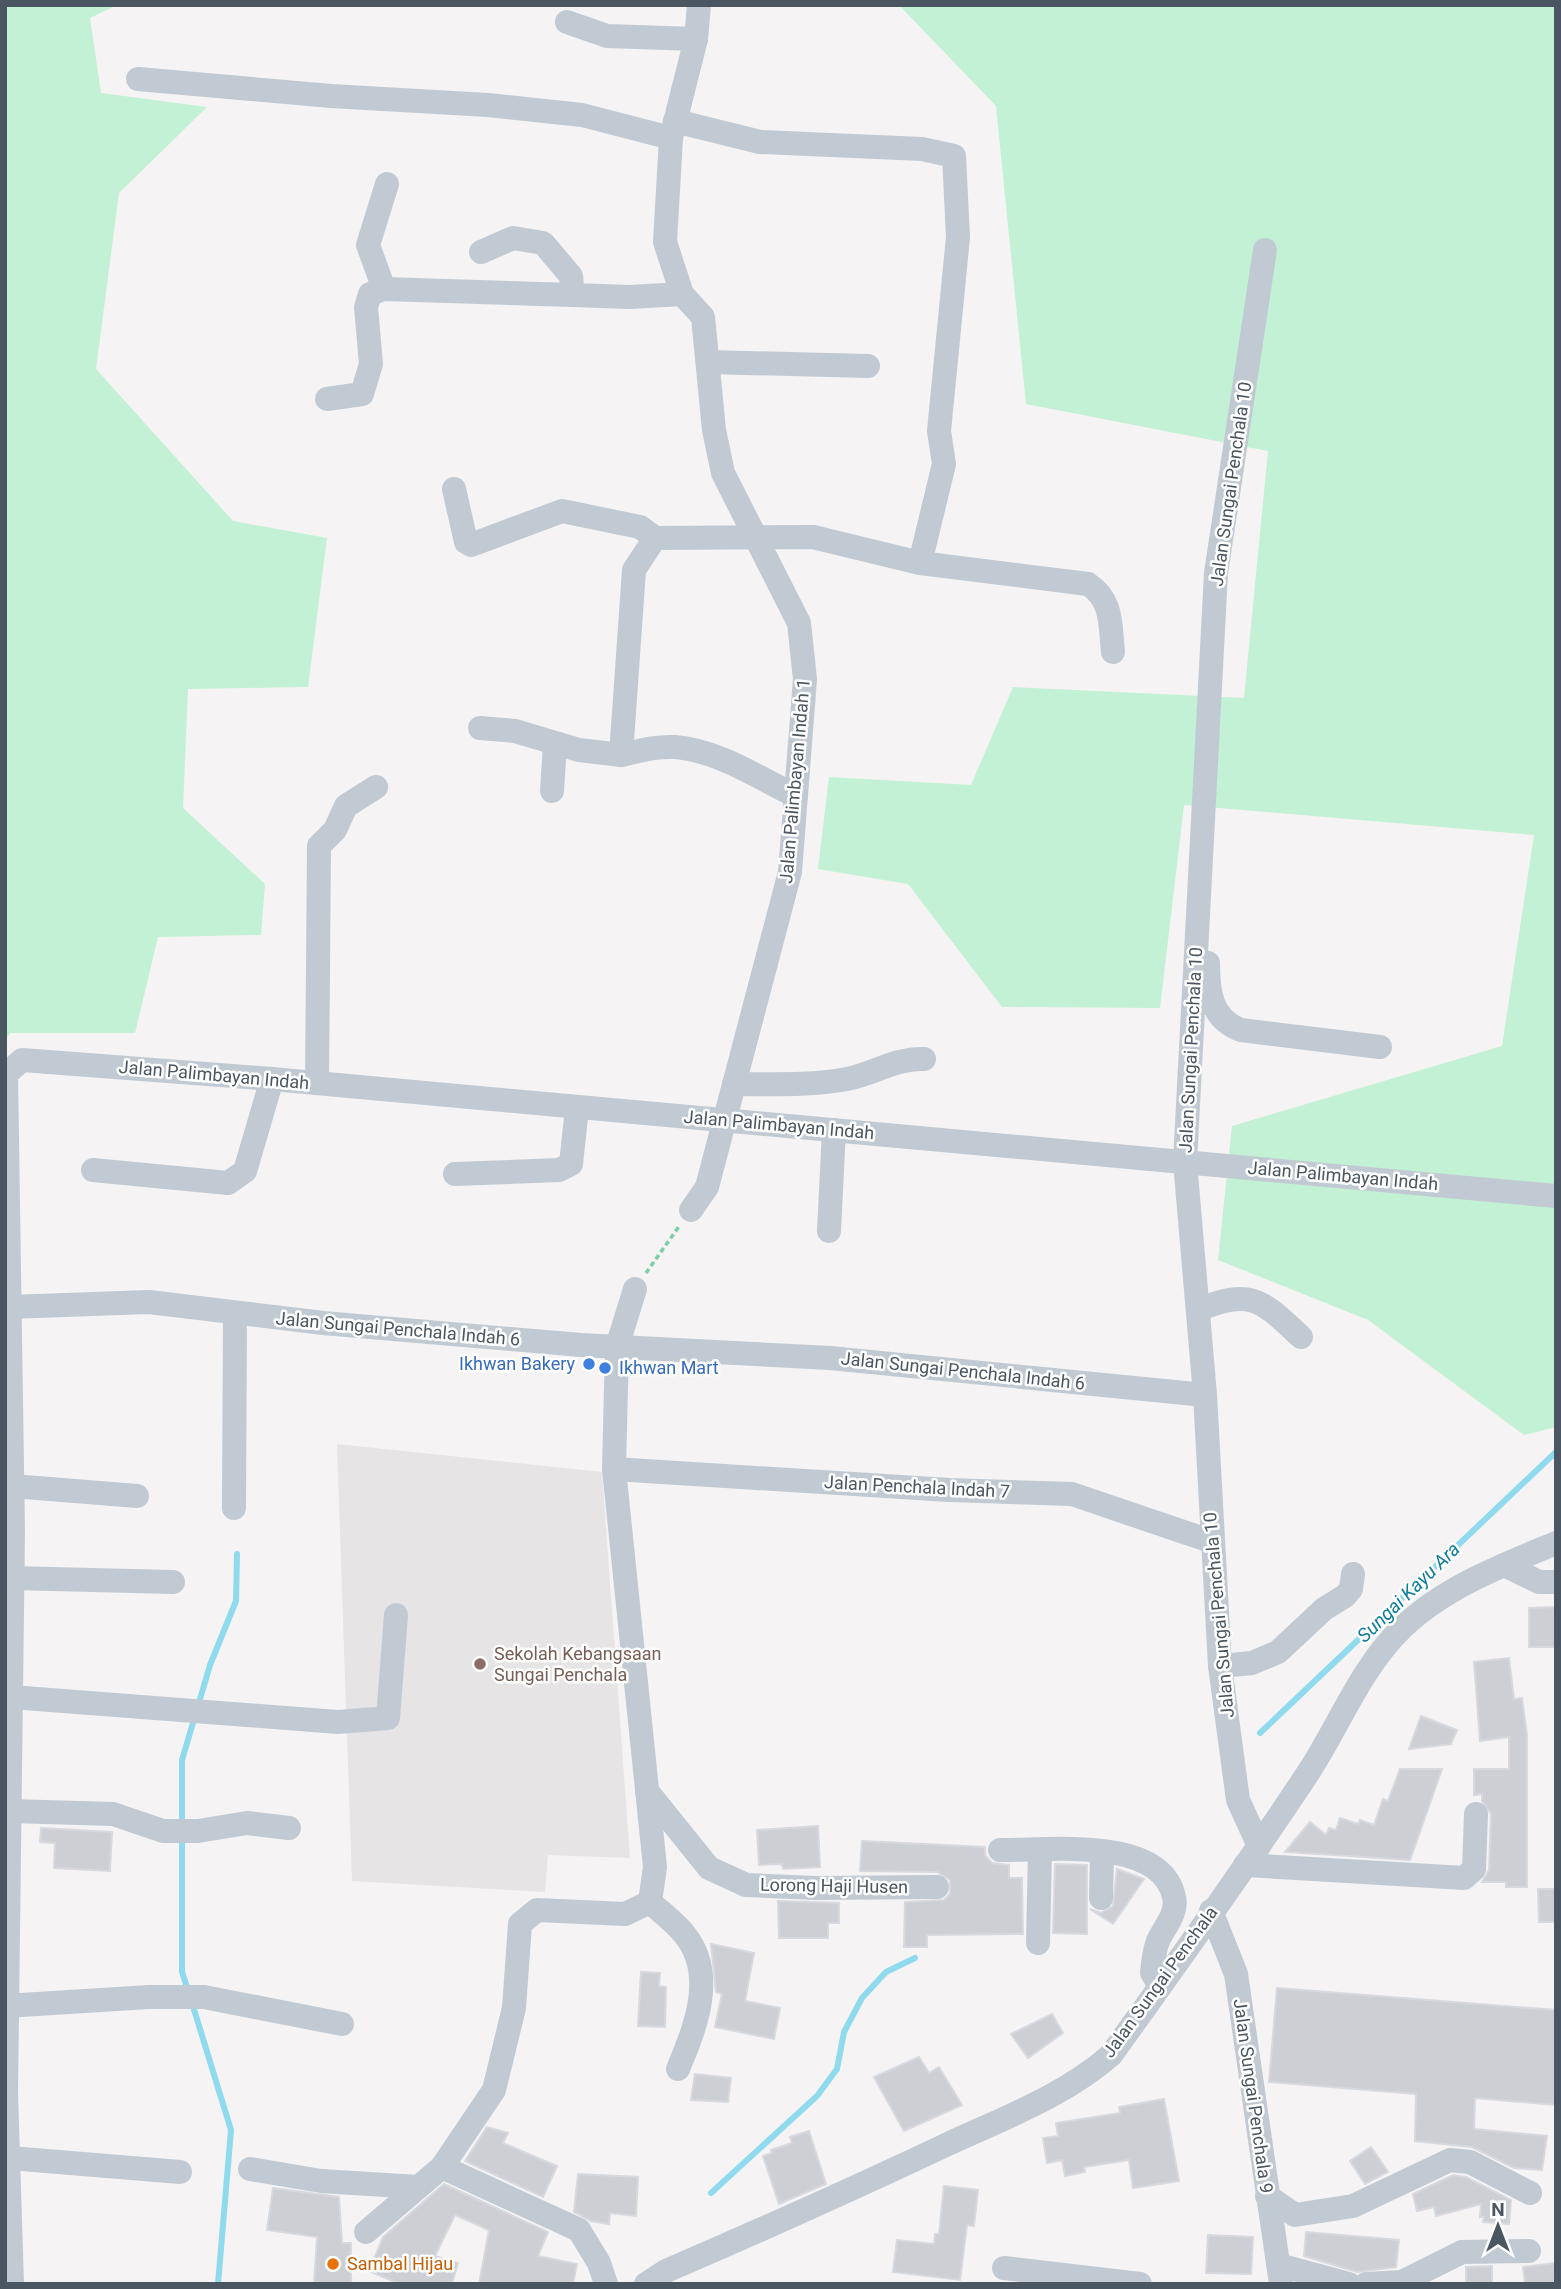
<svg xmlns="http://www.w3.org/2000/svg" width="1561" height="2289" font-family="Roboto,sans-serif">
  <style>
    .education { fill: #e6e4e5 }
    .green { fill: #c3f1d5 }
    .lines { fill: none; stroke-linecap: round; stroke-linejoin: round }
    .stream { stroke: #90daee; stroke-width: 6 }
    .building { fill: #cdcfd5; stroke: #d7d9de; stroke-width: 2 }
    .path { stroke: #7ad0a6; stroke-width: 3.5; stroke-dasharray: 5 3.5; stroke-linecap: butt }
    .minor { stroke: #c1cad2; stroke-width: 24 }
    .shop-dot { fill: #3f7fe0; stroke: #fff; stroke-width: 2.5 }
    .education-dot { fill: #8d6e63; stroke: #fff; stroke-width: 2.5 }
    .food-dot { fill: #e8710a; stroke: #fff; stroke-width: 2.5 }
    .labels { text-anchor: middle; stroke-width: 5; stroke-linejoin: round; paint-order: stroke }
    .street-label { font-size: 18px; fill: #4a5661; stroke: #fff }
    .shop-label { font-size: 18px; fill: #366cbe; stroke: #fff; text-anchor: end }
    .education-label { font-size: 18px; fill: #785e54; stroke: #fff; text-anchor: start }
    .food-label { font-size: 18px; fill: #c56008; stroke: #fff; text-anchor: start }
    .water-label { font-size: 19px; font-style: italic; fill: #0c7c9b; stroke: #fff }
  </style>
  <rect width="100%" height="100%" fill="#f5f3f3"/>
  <path class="education" d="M337 1444 602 1472 630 1858 548 1855 545 1892 352 1881Z"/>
  <g class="green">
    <path d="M5 5H117L90 18 101 93 207 107 119 193 96 369 233 521 327 538 308 687 188 689 183 808 265 884 261 935 158 937 135 1033H10L5 1040Z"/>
    <path d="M899 5H1556V1427L1524 1435 1368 1320 1218 1260 1232 1126 1502 1046 1534 835 1184 805 1160 1008 1002 1007 908 884 818 869 829 777 971 785 1013 687 1244 698 1268 451 1026 404 996 106Z"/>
  </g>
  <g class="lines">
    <g class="stream">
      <path d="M198 1706 210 1665 236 1601 237 1554"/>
      <path d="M1260 1733 1556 1452"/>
      <path d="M182 1826V1760L195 1716"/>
      <path d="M182 1837V1972L189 1993"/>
      <path d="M192 2003 231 2130 218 2284"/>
      <path d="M711 2193 817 2096 837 2069 844 2032 862 1998 886 1972 915 1958"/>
    </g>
  </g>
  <g class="building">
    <path d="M1556 1607V1647H1529V1608Z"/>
    <path d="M1509 1658 1514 1699 1522 1698 1527 1735V1887H1506V1882H1482L1489 1870 1491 1814 1482 1801V1794L1474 1795V1769H1509V1737L1480 1741 1474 1662Z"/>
    <path d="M1421 1716 1457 1730 1451 1744 1409 1749Z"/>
    <path d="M1400 1769H1442L1410 1860 1285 1852 1310 1822 1326 1835 1329 1828 1336 1830 1340 1818 1358 1824 1360 1820 1374 1825 1383 1799 1388 1801Z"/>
    <path d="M818 1826 820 1867 783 1869 782 1864 759 1865 757 1830Z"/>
    <path d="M41 1828 112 1832 110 1871 54 1868 55 1843 40 1842Z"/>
    <path d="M862 1841 985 1847V1855L992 1863 1009 1865V1878H1022L1023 1934 927 1935V1947H904L905 1902 944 1900 950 1894V1880L937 1872 860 1871Z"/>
    <path d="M1055 1864 1087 1865V1934L1053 1933Z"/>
    <path d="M1117 1869 1144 1879 1113 1924 1090 1909 1101 1913 1113 1906Z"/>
    <path d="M1538 1889H1556V1922H1539Z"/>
    <path d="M778 1901 839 1903V1923H828V1938H779Z"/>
    <path d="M711 1944 754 1953 745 2001 780 2008 774 2039 715 2027 722 1994 716 1992Z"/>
    <path d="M641 1972 660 1973 659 1986 666 1987 665 2027 638 2026Z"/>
    <path d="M1277 1988 1556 2010V2105L1475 2098 1474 2129 1547 2136 1542 2170 1514 2168 1472 2147 1415 2141 1416 2094 1269 2082Z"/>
    <path d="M1052 2014 1063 2033 1028 2058 1011 2034Z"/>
    <path d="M919 2057 929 2073 939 2067 962 2105 904 2131 874 2077Z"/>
    <path d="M695 2074 731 2078 728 2102 691 2100Z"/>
    <path d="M1164 2099 1179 2181 1133 2188 1129 2160 1084 2167 1085 2172 1065 2176 1062 2160 1047 2163 1043 2138 1058 2136 1056 2123 1120 2113 1119 2107Z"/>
    <path d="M487 2127 508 2133 503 2143 557 2166 543 2197 465 2161Z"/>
    <path d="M809 2131 826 2184 779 2204 763 2156 772 2153 771 2150 792 2143 790 2137Z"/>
    <path d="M1371 2147 1388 2172 1365 2184 1350 2161Z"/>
    <path d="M578 2174 638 2177 636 2216 610 2213 609 2224 591 2221 574 2212Z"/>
    <path d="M1453 2175 1466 2177 1511 2200 1509 2224 1483 2222 1484 2217H1480L1481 2204 1436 2216 1434 2207 1417 2211 1413 2194Z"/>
    <path d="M444 2184 548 2232 538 2256 577 2264 573 2284H479L489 2230 455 2215 435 2256 458 2263 452 2284H399L369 2271 383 2237Z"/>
    <path d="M944 2186 978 2190 974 2226 967 2225 960 2280 893 2272 897 2240 934 2244 935 2234H939Z"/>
    <path d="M273 2188 339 2197 342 2243H351V2284H314L317 2237 267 2230Z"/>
    <path d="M1306 2232 1399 2240 1396 2267 1357 2272 1304 2256Z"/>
    <path d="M1208 2235 1253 2237 1251 2274 1206 2273Z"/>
    <path d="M1556 2263V2284H1525L1523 2267Z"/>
    <path d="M1492 2266V2284H1466V2267Z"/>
  </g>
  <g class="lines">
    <path class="path" d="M646 1273 680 1225"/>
    <g class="minor">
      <path d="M567 22 607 36 696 39"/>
      <path d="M138 79 331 96 488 105 582 115 671 138"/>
      <path d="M481 252 513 238 543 243 571 276 573 295 630 297 682 294"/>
      <path d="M384 289 368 245 387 184"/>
      <path d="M708 362 868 366"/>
      <path d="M327 399 362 394 371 364 366 307 370 294 384 289 573 295"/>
      <path d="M454 489 466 542 471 545 562 511 640 527 655 538"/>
      <path d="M920 563 1088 584C1113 600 1110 625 1113 652"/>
      <path d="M480 728 515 731 579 750 621 755 634 570 655 538 813 537 920 563 944 464 939 431 958 237 954 156 922 149 760 142 675 121"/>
      <path d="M621 755C639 751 656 746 675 747 717 750 759 778 796 796"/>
      <path d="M552 791 555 744"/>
      <path d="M1208 963C1208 992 1211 1019 1241 1030L1380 1047"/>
      <path d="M317 1083 319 846 335 830 346 806 376 787"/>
      <path d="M734 1084C771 1084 810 1086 847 1079 874 1074 895 1058 924 1059"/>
      <path d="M93 1170 228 1183 245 1171 272 1079"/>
      <path d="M455 1174 559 1170 571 1164 577 1108"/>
      <path d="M691 1210 707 1187 790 872 805 679 799 623 723 473 714 430 703 317 682 294 665 242 671 138 696 39 699 5"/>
      <path d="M829 1231 834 1130"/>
      <path d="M9 1307 149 1302 323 1323 581 1345 830 1358 1205 1395"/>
      <path d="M1198 1310C1252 1288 1261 1300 1301 1337"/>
      <path d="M614 1469 949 1490 1072 1494 1213 1542"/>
      <path d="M12 1486 137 1496"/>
      <path d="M234 1508 235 1313"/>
      <path d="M1504 1565 1539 1582H1556"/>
      <path d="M12 1578 173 1582"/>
      <path d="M1220 1666 1252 1663 1278 1652 1324 1609 1345 1596 1351 1589 1353 1574"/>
      <path d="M11 1697 338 1722 388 1718 396 1615"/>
      <path d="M647 1791 709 1868 746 1885 816 1888 937 1887"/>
      <path d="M10 1811 113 1814 163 1831H198L247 1823 289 1828"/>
      <path d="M1259 1846 1238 1800 1220 1666 1205 1395 1185 1162 1216 573 1265 250"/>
      <path d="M1000 1850C1047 1851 1161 1835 1174 1897 1178 1914 1164 1927 1158 1941 1154 1951 1153 1962 1152 1973L1160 1986"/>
      <path d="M1245 1865 1464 1878 1474 1869 1476 1814"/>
      <path d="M1101 1898 1102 1852"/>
      <path d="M650 1902C662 1913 676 1923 685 1935 717 1975 695 2028 678 2069"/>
      <path d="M1211 1911 1236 1974 1281 2284"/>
      <path d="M1038 1943 1040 1851"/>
      <path d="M5 2006 149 1997H204L342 2024"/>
      <path d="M10 2158 180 2172"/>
      <path d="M442 2167 579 2230 599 2263 606 2284"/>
      <path d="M250 2169 321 2181 418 2187"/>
      <path d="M1267 2196 1295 2215 1353 2206 1450 2160 1470 2162 1530 2193"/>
      <path d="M366 2232 442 2167 494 2090 514 2008 520 1924 537 1910 625 1914 650 1902 655 1867 614 1469 617 1347 635 1289"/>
      <path d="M1279 2265 1349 2284"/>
      <path d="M1004 2268 1140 2284"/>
      <path d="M12 2284 6 2093 13 1531 6 1074 22 1060 272 1079 1556 1196"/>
      <path d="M646 2284 666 2271C761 2230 855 2188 948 2144 1004 2118 1064 2096 1111 2055 1178 1962 1245 1868 1308 1773 1340 1724 1361 1667 1403 1627 1445 1587 1503 1565 1556 1543"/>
      <path d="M1366 2284 1402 2282 1462 2252 1529 2251"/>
    </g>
  </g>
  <g class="shop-dot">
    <circle cx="589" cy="1364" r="7"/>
    <circle cx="605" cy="1368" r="7"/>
  </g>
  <circle class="education-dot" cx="480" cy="1664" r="7"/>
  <circle class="food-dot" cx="333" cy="2264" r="7"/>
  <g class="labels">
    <g class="street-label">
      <text transform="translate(1231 484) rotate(-82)" y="6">Jalan Sungai Penchala 10</text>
      <text transform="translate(795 781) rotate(-85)" y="6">Jalan Palimbayan Indah 1</text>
      <text transform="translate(1191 1050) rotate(-87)" y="6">Jalan Sungai Penchala 10</text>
      <text transform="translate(214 1075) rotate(5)" y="6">Jalan Palimbayan Indah</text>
      <text transform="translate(779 1125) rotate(5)" y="6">Jalan Palimbayan Indah</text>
      <text transform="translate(1343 1176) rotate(5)" y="6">Jalan Palimbayan Indah</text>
      <text transform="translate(398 1329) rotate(5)" y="6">Jalan Sungai Penchala Indah 6</text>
      <text transform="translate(963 1371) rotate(6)" y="6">Jalan Sungai Penchala Indah 6</text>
      <text transform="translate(917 1487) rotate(3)" y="6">Jalan Penchala Indah 7</text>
      <text transform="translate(1219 1615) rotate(-95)" y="6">Jalan Sungai Penchala 10</text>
      <text transform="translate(834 1886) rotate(1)" y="6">Lorong Haji Husen</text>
      <text transform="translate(1160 1982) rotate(-54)" y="6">Jalan Sungai Penchala</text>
      <text transform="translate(1253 2096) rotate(82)" y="6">Jalan Sungai Penchala 9</text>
    </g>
    <g class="shop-label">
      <text x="575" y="1370">Ikhwan Bakery</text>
      <text x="619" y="1374" text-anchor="start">Ikhwan Mart</text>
    </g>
    <g class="education-label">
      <text x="494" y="1660">Sekolah Kebangsaan<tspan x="494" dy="21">Sungai Penchala</tspan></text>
    </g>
    <g class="food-label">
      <text x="347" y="2270">Sambal Hijau</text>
    </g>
    <g class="water-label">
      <text transform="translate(1408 1592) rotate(-44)" y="7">Sungai Kayu Ara</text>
    </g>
  </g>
  <rect width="1561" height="2289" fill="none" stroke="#4a5661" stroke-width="14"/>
  <g transform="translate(1498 2226)" stroke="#ffffff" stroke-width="5" paint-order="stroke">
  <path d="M0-5L12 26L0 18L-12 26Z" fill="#4a5661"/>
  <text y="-10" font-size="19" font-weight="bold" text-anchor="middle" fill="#4a5661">N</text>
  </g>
</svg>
